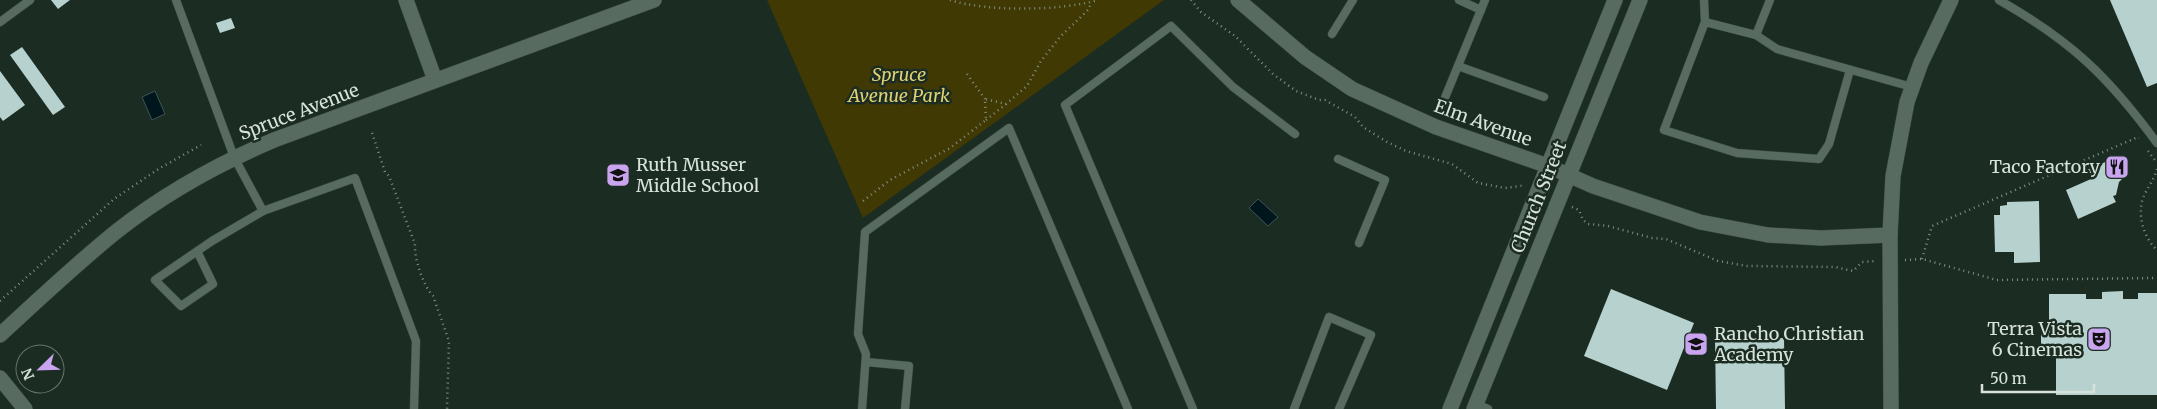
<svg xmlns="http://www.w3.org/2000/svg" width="2157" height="409" font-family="Merriweather,serif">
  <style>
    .green { fill: #413904 }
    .water { fill: #00161d; stroke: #405356 }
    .building { fill: #b6d1ce }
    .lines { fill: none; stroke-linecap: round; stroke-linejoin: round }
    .lane-casing { stroke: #3c4a41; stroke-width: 9 }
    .street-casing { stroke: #3c4a41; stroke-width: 16 }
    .secondary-casing { stroke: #3c4a41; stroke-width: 16 }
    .path { stroke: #829087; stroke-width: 2.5; stroke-dasharray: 1 4; stroke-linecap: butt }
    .lane { stroke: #586b60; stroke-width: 8 }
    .street { stroke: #586b60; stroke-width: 15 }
    .secondary { stroke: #586b60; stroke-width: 15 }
    .labels { text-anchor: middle; stroke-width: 5; stroke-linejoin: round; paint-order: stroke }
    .park-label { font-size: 18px; font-style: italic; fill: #e1d073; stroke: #1b2c22 }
    .street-label { font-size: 18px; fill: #d7e2db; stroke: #1b2c22 }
    .poi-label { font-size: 18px; fill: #d7e2db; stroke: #1b2c22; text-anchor: start }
  </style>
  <rect width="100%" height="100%" fill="#1b2c22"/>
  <path class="green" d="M767 0H1164L863 218Z"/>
  <g class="water">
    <path d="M155 91 165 114 152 120 142 97Z"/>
    <path d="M1258 199 1278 217 1268 226 1249 208Z"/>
  </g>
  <g class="building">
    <path d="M51 0H70L58 9Z"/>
    <path d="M2110 0H2157V83L2147 87Z"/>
    <path d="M231 18 235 28 220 33 216 23Z"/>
    <path d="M22 47 65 107 53 115 10 55Z"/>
    <path d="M0 71 25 105 3 121 0 117Z"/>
    <path d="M2119 156 2127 174 2119 182 2116 195 2113 196 2116 202 2078 219 2066 190 2091 179 2087 170Z"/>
    <path d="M2039 201 2040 262 2014 263V252H1995L1994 215H2000V206L2007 205V202Z"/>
    <path d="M1611 289 1694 323 1667 390 1584 356Z"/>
    <path d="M2123 291V299H2138V293H2157V395H2056V346H2041V331H2049V294H2086V299H2102V292Z"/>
    <path d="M1715 338H1784L1785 409H1716Z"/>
  </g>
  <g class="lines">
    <g class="lane-casing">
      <g id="lane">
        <path d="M176 0 234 157 263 211"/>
        <path d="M1459 0 1481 10"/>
        <path d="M1704 0 1705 22"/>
        <path d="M1770 0 1756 35 1777 49 1912 87"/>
        <path d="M1999 0C2071 41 2108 76 2157 143"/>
        <path d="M0 22 30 0"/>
        <path d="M1332 34 1353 0"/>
        <path d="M1756 35 1705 22 1664 130 1737 153 1819 159 1829 144 1850 70"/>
        <path d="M1458 66 1544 97"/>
        <path d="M1444 100 1485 0"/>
        <path d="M1338 159 1385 180 1359 243"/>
        <path d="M197 251 213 284 181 306 155 280 212 241 263 211 355 178 416 341 414 409"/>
        <path d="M866 362 909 366 905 409"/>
        <path d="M1476 404 1488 409"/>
        <path d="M862 409 866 354 858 334 865 232 1009 128 1128 409"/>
        <path d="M1193 409 1065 105 1171 26 1233 87 1295 134"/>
        <path d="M1294 409 1329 317 1371 335 1339 409"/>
      </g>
    </g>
    <g class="street-casing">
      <path id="street" d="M1238 0 1305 57 1352 89 1436 127 1548 166 1593 186 1700 222 1768 235 1821 238 1890 235"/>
    </g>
    <g class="secondary-casing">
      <g id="secondary">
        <path d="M406 0 435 80"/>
        <path d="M0 335C38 300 76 264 117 231 165 193 218 164 274 140L654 0"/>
        <path d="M0 378 25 409"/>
        <path d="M1450 409 1615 0"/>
        <path d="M1474 409 1640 0"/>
        <path d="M1891 409 1890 235 1893 176 1907 102 1921 63 1951 0"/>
      </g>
    </g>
    <g class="path">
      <path d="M950 0C987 12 1061 11 1098 0"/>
      <path d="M1191 0 1201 12 1235 36 1273 74 1296 91 1319 100H1325L1355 117 1363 127 1387 142 1406 151 1452 164 1478 183 1505 188 1521 186 1525 188"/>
      <path d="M967 74 985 99"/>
      <path d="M986 120 1006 104"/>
      <path d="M372 133 385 172 389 176 415 244C414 259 423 285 433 296L449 341 447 409"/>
      <path d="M2148 151 2157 163"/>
      <path d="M2157 169C2154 180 2147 188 2143 198 2137 216 2144 238 2157 250"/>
      <path d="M863 201 890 180 950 148 986 120 985 99 1006 104 1027 86 1041 61 1060 37 1089 9 1091 2"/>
      <path d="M1572 207 1579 210 1583 220 1588 224 1608 226 1652 238 1666 239 1718 261 1747 266 1835 267 1853 271 1862 262 1877 261"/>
      <path d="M1922 259 1932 226 2138 137 2139 138"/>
      <path d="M1905 260 1922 259 1997 280 2157 278"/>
      <path d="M0 301 114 199 160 168 201 145"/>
    </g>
    <use href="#lane" class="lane"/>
    <use href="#street" class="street"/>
    <use href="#secondary" class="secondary"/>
  </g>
  <defs>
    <g id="restaurant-square" transform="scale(1.25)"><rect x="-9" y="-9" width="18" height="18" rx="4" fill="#c8a5ee" stroke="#1b2c22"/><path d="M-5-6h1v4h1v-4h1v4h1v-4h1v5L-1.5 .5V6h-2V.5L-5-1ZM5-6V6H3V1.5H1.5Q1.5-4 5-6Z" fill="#111"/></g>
    <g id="school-square" transform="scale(1.25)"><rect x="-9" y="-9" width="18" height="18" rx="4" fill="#c8a5ee" stroke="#1b2c22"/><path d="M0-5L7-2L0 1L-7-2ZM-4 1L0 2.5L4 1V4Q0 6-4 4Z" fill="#111"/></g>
    <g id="theatre-square" transform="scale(1.25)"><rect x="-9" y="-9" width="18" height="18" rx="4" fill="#c8a5ee" stroke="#1b2c22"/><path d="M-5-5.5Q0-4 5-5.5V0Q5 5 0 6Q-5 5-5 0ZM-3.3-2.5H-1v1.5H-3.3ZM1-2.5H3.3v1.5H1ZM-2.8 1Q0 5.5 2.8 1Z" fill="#111"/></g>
  </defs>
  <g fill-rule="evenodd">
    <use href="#restaurant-square" x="2117" y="167"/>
    <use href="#school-square" x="618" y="175"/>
    <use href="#theatre-square" x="2099" y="339"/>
    <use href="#school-square" x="1696" y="344"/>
  </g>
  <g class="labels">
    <g class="park-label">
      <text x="899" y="81">Spruce<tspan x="899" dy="21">Avenue Park</tspan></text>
    </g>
    <g class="street-label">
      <text transform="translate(299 112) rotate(-21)" y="6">Spruce Avenue</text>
      <text transform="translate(1483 123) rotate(20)" y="6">Elm Avenue</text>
      <text transform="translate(1539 197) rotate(-68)" y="6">Church Street</text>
    </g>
    <g class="poi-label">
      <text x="636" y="171">Ruth Musser<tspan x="636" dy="21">Middle School</tspan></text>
      <text x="2100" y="173" text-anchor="end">Taco Factory</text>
      <text x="2082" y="335" text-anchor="end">Terra Vista<tspan x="2082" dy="21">6 Cinemas</tspan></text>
      <text x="1714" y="340">Rancho Christian<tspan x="1714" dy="21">Academy</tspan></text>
    </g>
  </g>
  <g transform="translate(40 369) rotate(247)"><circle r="24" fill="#1b2c22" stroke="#66756c"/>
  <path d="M0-4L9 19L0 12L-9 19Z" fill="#c8a5ee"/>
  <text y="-8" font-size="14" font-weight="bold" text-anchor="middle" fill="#d7e2db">N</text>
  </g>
  <path d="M1982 384v8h112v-8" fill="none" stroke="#d7e2db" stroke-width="2.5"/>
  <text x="1990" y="384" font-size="15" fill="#d7e2db" stroke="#1b2c22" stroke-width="4" paint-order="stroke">50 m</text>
</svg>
